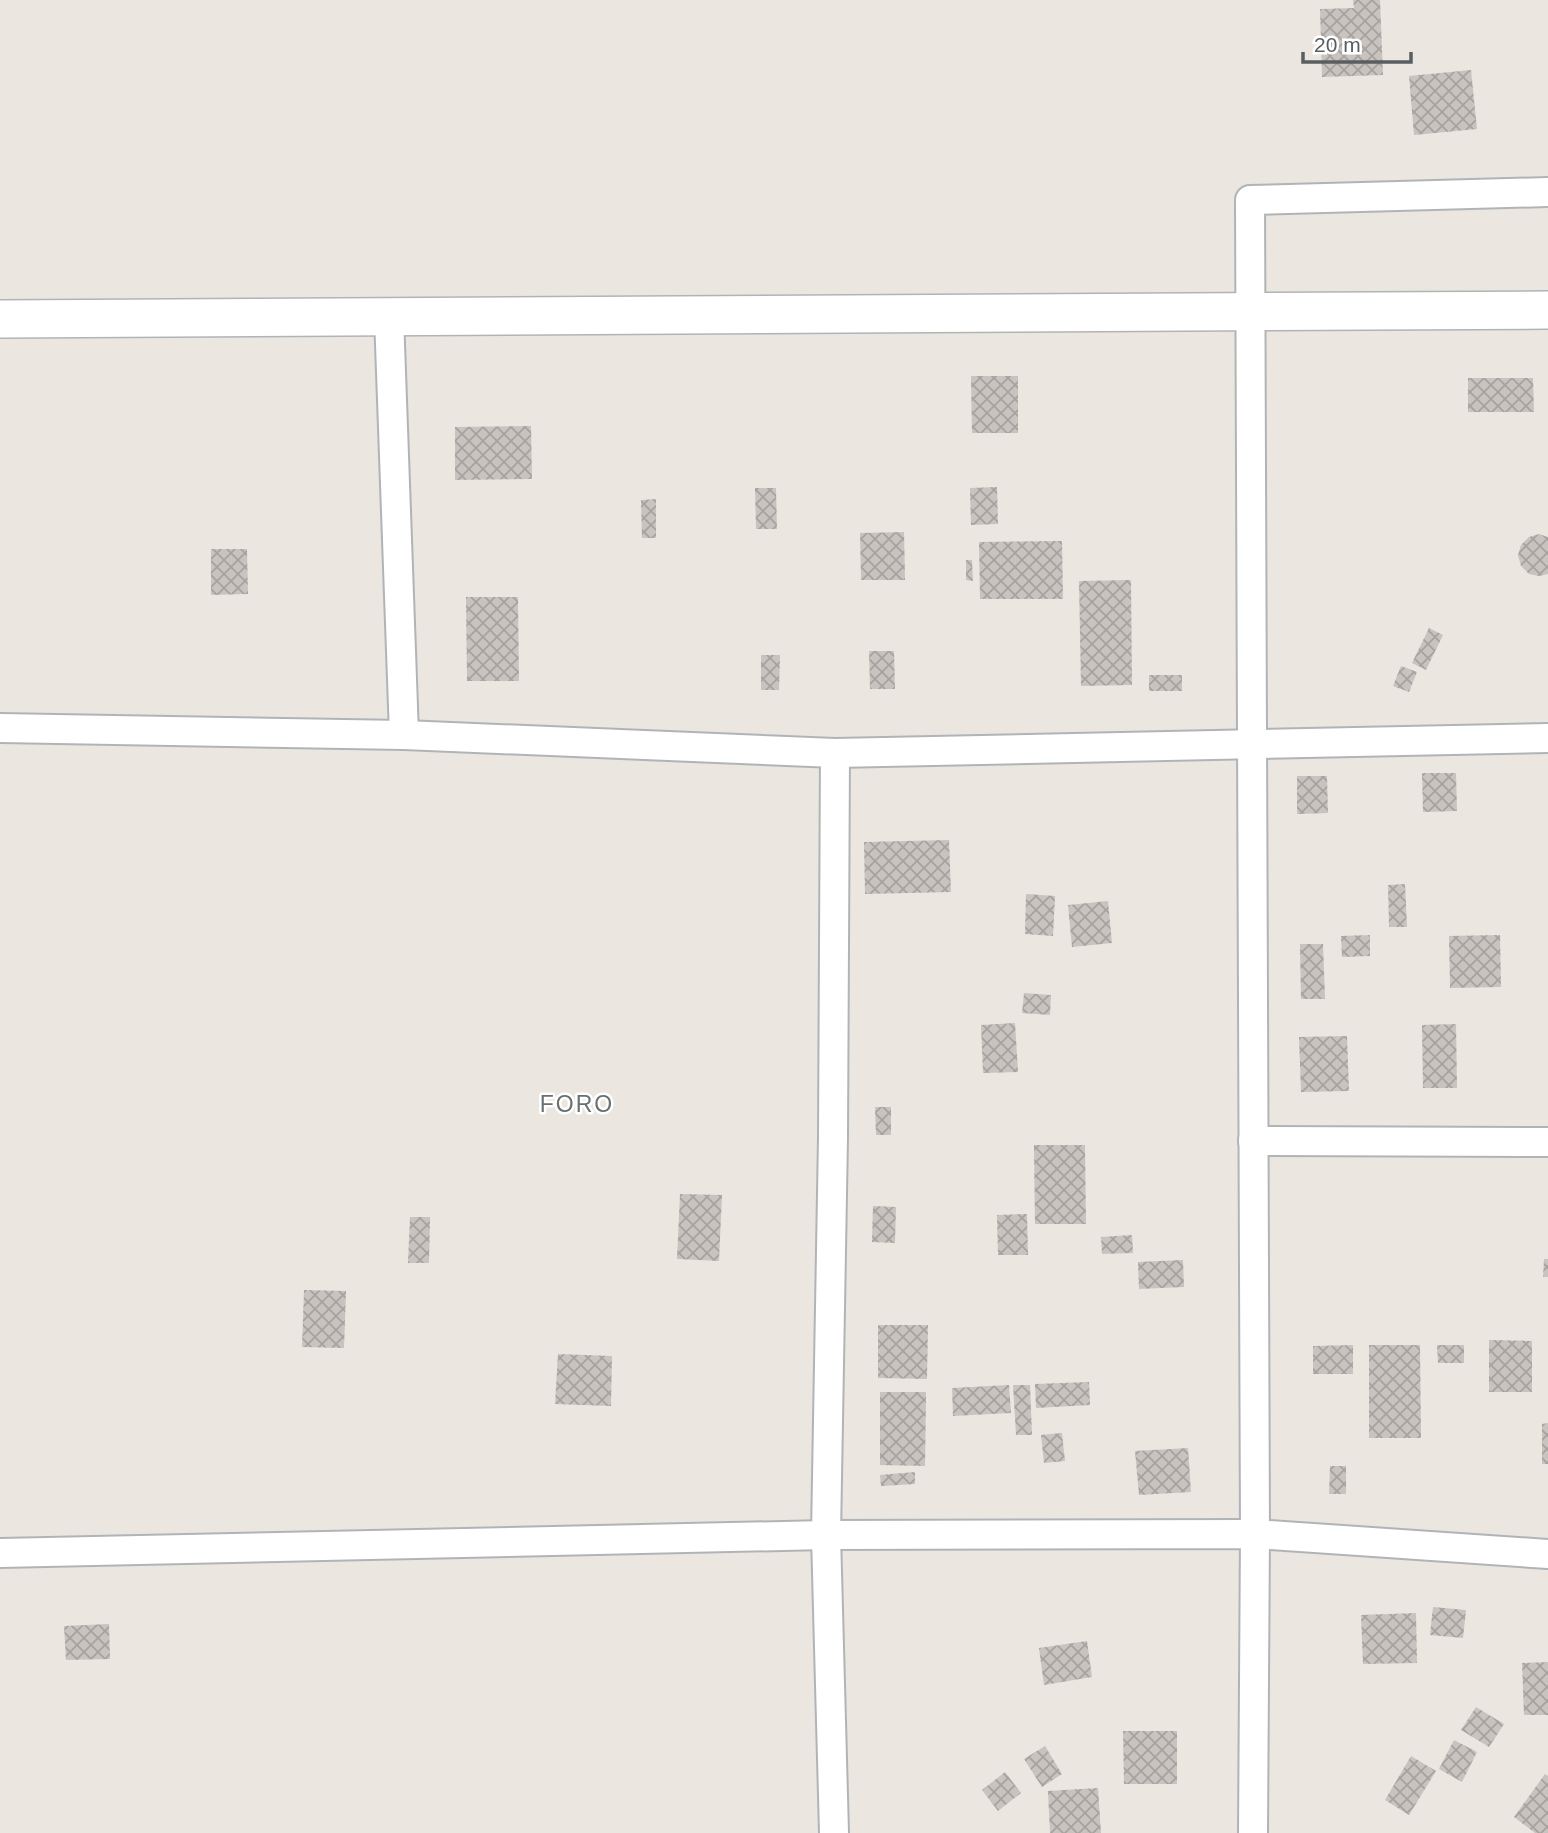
<svg xmlns="http://www.w3.org/2000/svg" width="1548" height="1833" font-family="Arial,sans-serif">
  <style>
    .building { fill: url(#building-cross-hatch) }
    .lines { fill: none; stroke-linecap: round; stroke-linejoin: round }
    .minor-casing { stroke: #b1b4b7; stroke-width: 32 }
    .tertiary-casing { stroke: #b1b4b7; stroke-width: 40 }
    .minor { stroke: #fff; stroke-width: 28 }
    .tertiary { stroke: #fff; stroke-width: 37 }
    .labels { text-anchor: middle; stroke-width: 5; stroke-linejoin: round; paint-order: stroke }
    .quarter-label { font-size: 23px; letter-spacing: 2px; fill: #6a7072; stroke: #fff }
  </style>
  <defs>
    <pattern id="building-cross-hatch" width="8" height="8" patternUnits="userSpaceOnUse" patternTransform="scale(1.75)"><rect width="8" height="8" fill="#c8c3bf"/><path d="M0 0l8 8M0 8l8-8" fill="none" stroke="#a5a29f"/></pattern>
  </defs>
  <rect width="100%" height="100%" fill="#ebe6e0"/>
  <g class="building">
    <path d="M1353 0H1380L1383 75 1322 77 1320 9 1354 8Z"/>
    <path d="M1471 70 1477 129 1414 135 1409 76Z"/>
    <path d="M971 376H1018V433H972Z"/>
    <path d="M1468 378H1533L1534 412H1468Z"/>
    <path d="M531 426 532 479 455 480V427Z"/>
    <path d="M997 487 998 524 971 525 970 488Z"/>
    <path d="M755 488H776L777 529H756Z"/>
    <path d="M656 499V538H642L641 500Z"/>
    <path d="M904 532 905 580H861L860 533Z"/>
    <path d="M1539 534 1548 537V574L1539 576 1529 574 1521 566 1518 555 1521 545 1529 537Z"/>
    <path d="M1062 541 1063 599H980L979 542Z"/>
    <path d="M211 549H247L248 594 211 595Z"/>
    <path d="M966 560H972L973 581 966 580Z"/>
    <path d="M1131 580 1132 685 1081 686 1079 581Z"/>
    <path d="M466 597H518L519 681H467Z"/>
    <path d="M1429 628 1443 635 1426 670 1412 663Z"/>
    <path d="M869 651H894L895 689H870Z"/>
    <path d="M761 655H780L779 690H761Z"/>
    <path d="M1401 666 1417 672 1409 692 1393 686Z"/>
    <rect x="1149" y="675" width="33" height="16"/>
    <path d="M1422 773H1456L1457 811 1423 812Z"/>
    <path d="M1297 776H1327L1328 813 1297 814Z"/>
    <path d="M949 840 951 892 865 894 864 842Z"/>
    <path d="M1405 884 1407 927H1389L1388 885Z"/>
    <path d="M1026 894 1055 896 1053 936 1025 934Z"/>
    <path d="M1108 901 1112 943 1072 947 1068 905Z"/>
    <path d="M1370 935V956L1342 957 1341 936Z"/>
    <path d="M1500 935 1501 987 1450 988 1449 936Z"/>
    <path d="M1300 944H1323L1325 999H1301Z"/>
    <path d="M1024 993 1051 995 1050 1015 1022 1013Z"/>
    <path d="M1015 1023 1018 1072 983 1073 981 1025Z"/>
    <path d="M1456 1024 1457 1088H1423L1422 1025Z"/>
    <path d="M1347 1036 1349 1091 1301 1092 1299 1037Z"/>
    <path d="M875 1107H891V1135H876Z"/>
    <path d="M1034 1145H1085L1086 1224H1035Z"/>
    <path d="M680 1194 722 1195 719 1261 677 1259Z"/>
    <path d="M873 1206 896 1207 895 1243 872 1242Z"/>
    <path d="M1027 1214 1028 1255H998L997 1215Z"/>
    <path d="M410 1217H430L429 1263H408Z"/>
    <path d="M1132 1235 1133 1253 1102 1254 1101 1237Z"/>
    <path d="M1544 1259H1548V1277H1543Z"/>
    <path d="M1183 1260 1184 1287 1139 1289 1138 1262Z"/>
    <path d="M304 1290 346 1291 344 1348 302 1347Z"/>
    <path d="M878 1325H928L927 1379 878 1378Z"/>
    <path d="M1489 1340 1532 1341V1392H1489Z"/>
    <path d="M1353 1345V1374H1313V1346Z"/>
    <path d="M1369 1345H1420L1421 1438H1369Z"/>
    <path d="M1437 1345H1464V1363H1438Z"/>
    <path d="M558 1354 612 1356 611 1406 555 1404Z"/>
    <path d="M1089 1382 1090 1405 1036 1408 1035 1384Z"/>
    <path d="M1009 1385 1011 1413 953 1416 952 1388Z"/>
    <path d="M1013 1385H1030L1032 1435H1016Z"/>
    <path d="M880 1392H926L925 1466 880 1465Z"/>
    <path d="M1548 1423V1464H1542V1424Z"/>
    <path d="M1062 1433 1065 1461 1044 1463 1041 1435Z"/>
    <path d="M1188 1448 1191 1492 1139 1495 1135 1451Z"/>
    <path d="M1330 1466H1346V1494H1329Z"/>
    <path d="M915 1472V1484L881 1486 880 1475Z"/>
    <path d="M1433 1607 1466 1610 1463 1638 1430 1635Z"/>
    <path d="M1416 1613 1417 1663 1363 1664 1361 1615Z"/>
    <path d="M109 1624 110 1659 66 1660 64 1626Z"/>
    <path d="M1087 1641 1092 1677 1044 1685 1039 1648Z"/>
    <path d="M1548 1662V1715H1524L1522 1663Z"/>
    <path d="M1476 1707 1504 1724 1489 1747 1461 1730Z"/>
    <path d="M1123 1731H1177V1784H1124Z"/>
    <path d="M1454 1740 1477 1752 1462 1782 1439 1769Z"/>
    <path d="M1045 1746 1062 1774 1042 1787 1024 1759Z"/>
    <path d="M1411 1756 1436 1771 1409 1815 1385 1800Z"/>
    <path d="M1005 1772 1021 1793 998 1811 982 1790Z"/>
    <path d="M1545 1774 1548 1776V1833H1535L1514 1817Z"/>
    <path d="M1098 1788 1101 1833H1050L1048 1791Z"/>
  </g>
  <g class="lines">
    <g class="minor-casing">
      <g id="minor">
        <path d="M389 316 404 735"/>
        <path d="M0 728 404 735 835 753 1548 738"/>
        <path d="M1253 1141 1548 1142"/>
        <path d="M0 1553 826 1535 1255 1534 1548 1554"/>
        <path d="M834 1833 826 1535 833 1137 835 753"/>
        <path d="M1253 1833 1255 1534 1250 200 1548 192"/>
      </g>
    </g>
    <g class="tertiary-casing">
      <path id="tertiary" d="M0 319 1548 310"/>
    </g>
    <use href="#minor" class="minor"/>
    <use href="#tertiary" class="tertiary"/>
  </g>
  <g class="labels">
    <g class="quarter-label">
      <text x="577" y="1112">FORO</text>
    </g>
  </g>
  <path d="M1303 52v10h108v-10" fill="none" stroke="#595e60" stroke-width="3.5"/>
  <text x="1314" y="52" font-size="21" fill="#595e60" stroke="#ffffff" stroke-width="5" paint-order="stroke">20 m</text>
</svg>
